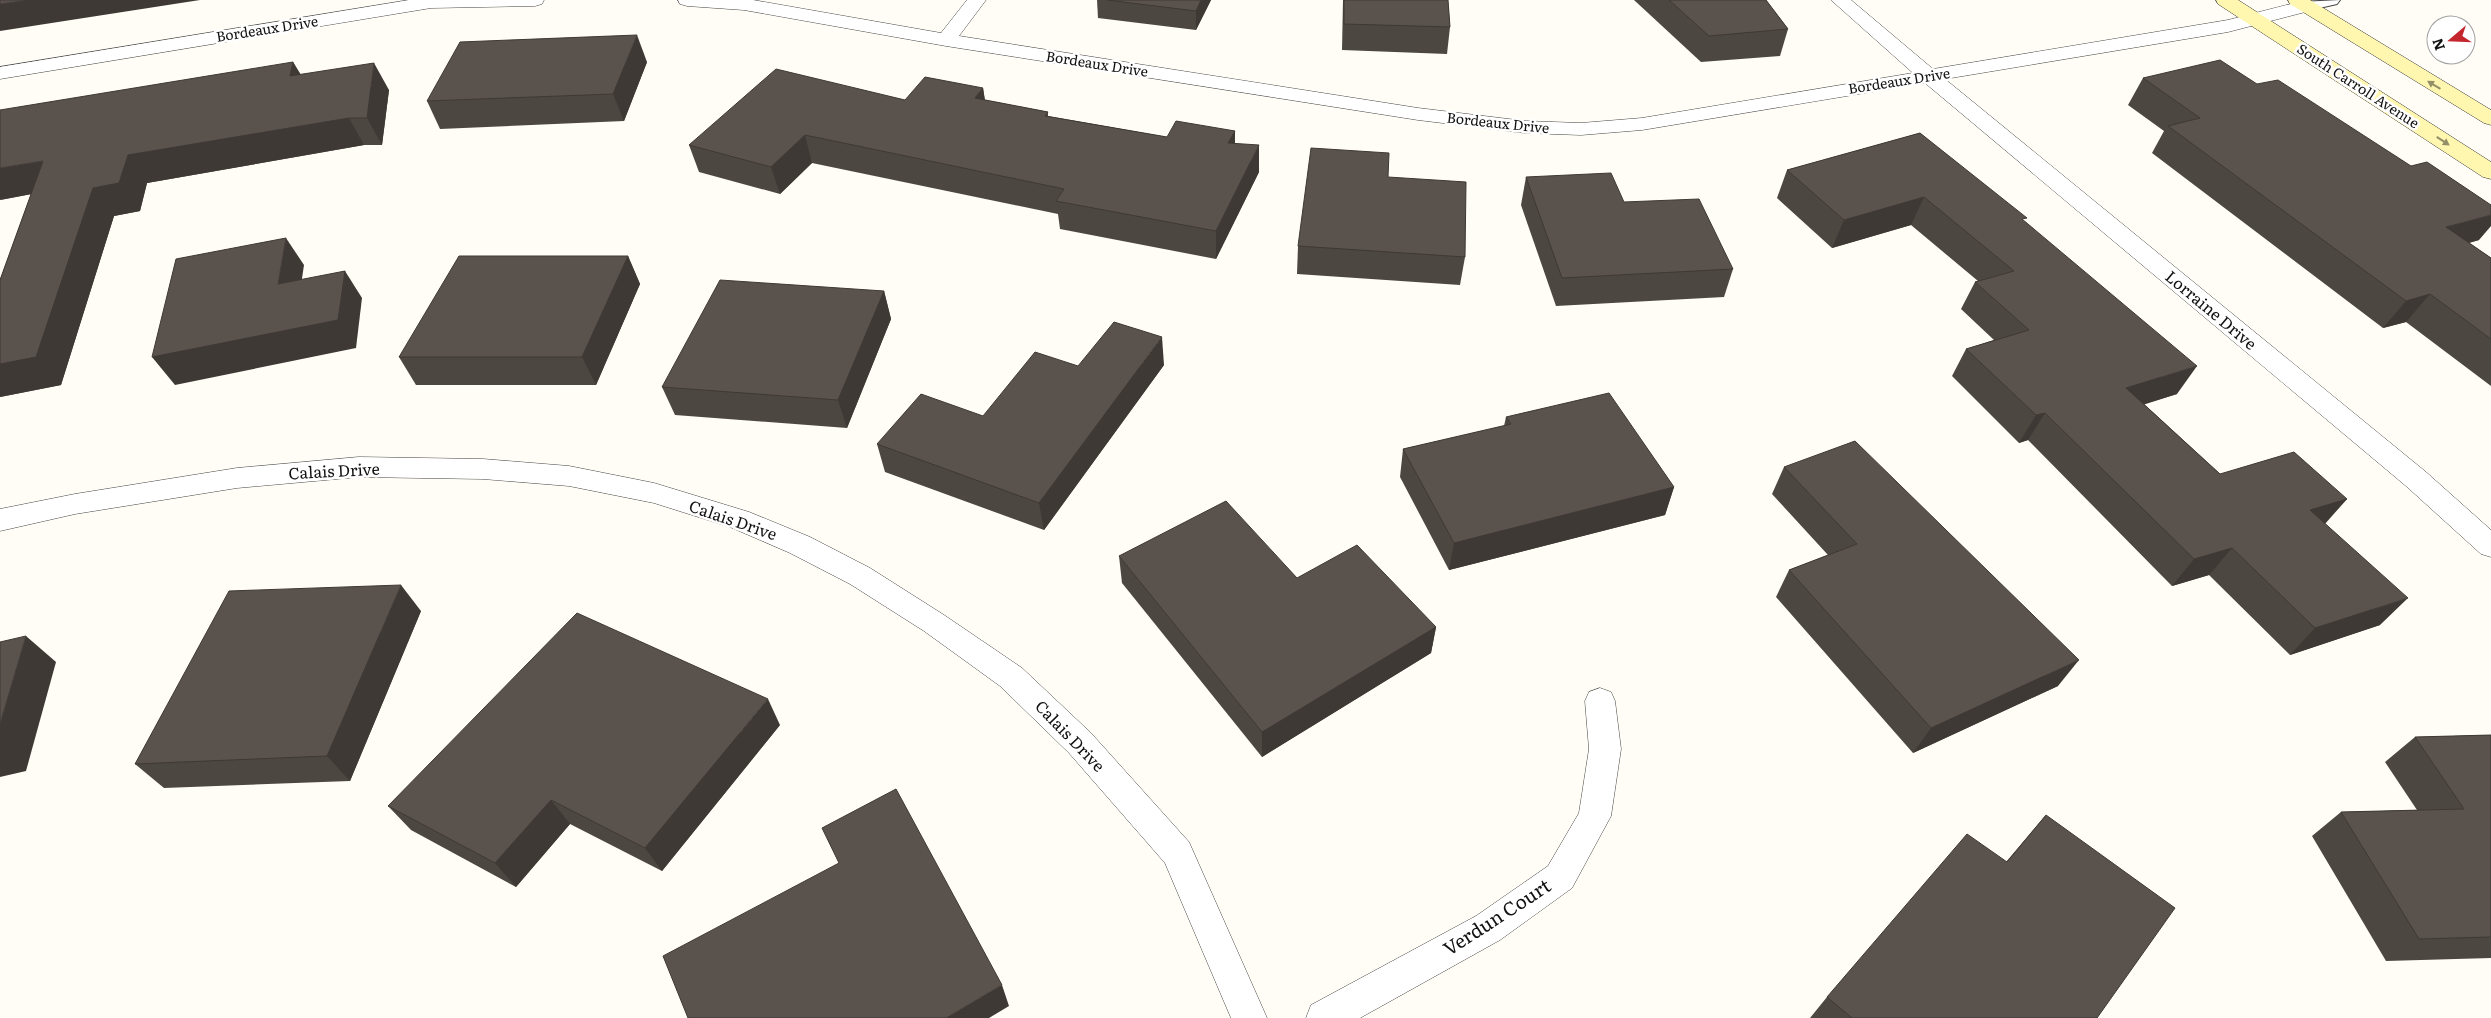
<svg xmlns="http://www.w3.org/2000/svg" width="2491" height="1018" font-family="Literata,serif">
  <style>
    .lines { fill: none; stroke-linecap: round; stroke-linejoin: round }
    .lane-casing { stroke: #444; stroke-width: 2 }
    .street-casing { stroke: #444; stroke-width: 1 }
    .secondary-casing { stroke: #333; stroke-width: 1 }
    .lane { fill: #fff; fill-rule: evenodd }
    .street { fill: #fff; fill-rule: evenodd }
    .secondary { fill: #fff6b0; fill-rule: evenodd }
    .wall { fill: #4d4742 }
    .shaded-wall { fill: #3f3936 }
    .building { fill: #5a524d; stroke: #3f3936 }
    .oneway { fill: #948f68 }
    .labels { text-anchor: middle; stroke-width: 5; stroke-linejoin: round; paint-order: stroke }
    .far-street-label { font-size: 14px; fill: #111; stroke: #fff }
    .street-label { font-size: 16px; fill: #111; stroke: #fff }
    .near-street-label { font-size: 19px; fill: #111; stroke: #fff }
  </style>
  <rect width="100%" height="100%" fill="#fffdf5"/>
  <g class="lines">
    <g class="lane-casing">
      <path id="lane" d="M2340 0 2337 4 2306 11 2300 10 2297 6 2300 2Z"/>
    </g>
    <g class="street-casing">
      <g id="street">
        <path d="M409 0H544L542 4 535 6 431 8 0 79V67Z"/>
        <path d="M678 0H753L941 33 967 0H986L959 36 1418 108 1525 121 1581 123 1642 118 1913 73 1831 0H1851L1933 69 2228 20 2306 0 2313 2 2315 6 2313 10 2228 32 1945 79 2426 472 2491 530V557L2481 554 2406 486 1925 83 1642 130 1581 135 1525 133 1418 120 946 46 744 10 687 6 680 4Z"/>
        <path d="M359 457 483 459 569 466 654 483 749 512 810 537 870 568 944 615 1022 668 1091 733 1189 842 1267 1018H1231L1165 863 1069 753 1000 686 924 631 850 584 790 553 730 527 654 503 569 486 483 479 359 477 237 488 75 514 0 531V509L75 494 237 468Z"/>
        <path d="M1600 688 1611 692 1615 701 1621 749 1611 816 1572 888 1500 940 1360 1018H1306L1311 1005 1476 916 1548 866 1579 813 1589 749 1585 701 1589 692Z"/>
      </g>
    </g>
    <g class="secondary-casing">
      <g id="secondary">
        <path d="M2216 0H2238L2491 162V179L2483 177 2218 4Z"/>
        <path d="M2288 0H2310L2491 110V125L2484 123 2290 4Z"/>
      </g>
    </g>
    <use href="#lane" class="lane"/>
    <use href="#street" class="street"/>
    <use href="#secondary" class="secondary"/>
  </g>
  <g class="wall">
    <path d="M1097 0H1211L1196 30 1098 18Z"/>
    <path d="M1343 0H1448L1450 27 1447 54 1342 50Z"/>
    <path d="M1634 0H1766L1788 29 1780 56 1701 62Z"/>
    <path d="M293 62 301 75 389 90 382 145H364L147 183 140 211 114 216 61 385 0 397V280L31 194 0 200Z"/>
    <path d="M647 62 624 121 440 129 427 101Z"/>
    <path d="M2143 78 2479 240 2469 243 2491 258V386L2406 322 2383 328 2152 153 2164 131 2128 105Z"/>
    <path d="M983 88 985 100 1048 112V116L1167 137 1235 131V143L1259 172 1216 259 1060 229 1058 214 812 163 780 194 699 172 689 145 905 100Z"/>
    <path d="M1920 133 2025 222 2177 394 2144 404 2220 474 2347 499 2325 524 2380 625 2290 655 2209 575 2172 586 2028 440 2019 443 1952 376 1966 349 1994 340 1961 309 1975 282 1978 281 1911 225 1832 248 1777 198 1787 170Z"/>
    <path d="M1388 177 1465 257 1460 285 1297 274 1298 246Z"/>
    <path d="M1526 177 1624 202 1733 269 1724 297 1556 306 1521 205Z"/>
    <path d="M628 256 640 284 596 385H416L399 357Z"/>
    <path d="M884 291 891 319 847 428 675 415 662 387Z"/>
    <path d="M1164 365 1044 530 885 472 877 444 983 416 1078 366Z"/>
    <path d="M1506 417 1674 487 1665 515 1449 570 1400 477 1403 449 1504 426Z"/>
    <path d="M1784 467 2058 686 1913 753 1776 597 1789 570 1828 555 1772 494Z"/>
    <path d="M1119 556 1297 578 1436 627 1431 653 1262 757 1122 583Z"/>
    <path d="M421 611 350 781 164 788 135 764Z"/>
    <path d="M780 725 662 871 570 824 516 887 411 830 388 806Z"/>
    <path d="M2491 735V958L2386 961 2312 836 2341 812 2417 810 2385 762 2415 737Z"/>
    <path d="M2046 815 2097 1018H1810L1827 997 2006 862Z"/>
  </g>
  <g class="shaded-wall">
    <path d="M29 0H200L0 31V4Z"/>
    <path d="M1201 0H1211L1196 30V11Z"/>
    <path d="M637 35 647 62 624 121 613 94Z"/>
    <path d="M293 62 309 89 290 76Z"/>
    <path d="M374 63 389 90 382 145 367 118Z"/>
    <path d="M983 88 987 116 975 98Z"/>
    <path d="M349 118 364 145 147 183 140 211 114 216 61 385 0 397V364L93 188 128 155Z"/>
    <path d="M1235 131V158L1228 143Z"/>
    <path d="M805 135 812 163 780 194 771 167Z"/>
    <path d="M1259 145V172L1216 259V231Z"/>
    <path d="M43 161 64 188 0 200V168Z"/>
    <path d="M1924 197 1911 225 1832 248 1844 220Z"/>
    <path d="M2491 215V226L2479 240 2424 255 2446 227Z"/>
    <path d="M286 238 304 265 297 312 278 284Z"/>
    <path d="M628 256 640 284 596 385 582 357Z"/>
    <path d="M345 271 362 298 356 348 175 385 152 357Z"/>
    <path d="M884 291 891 319 847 428 838 400Z"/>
    <path d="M2430 294 2406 322 2383 328 2406 301Z"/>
    <path d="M1162 337 1164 365 1044 530 1039 503Z"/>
    <path d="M2197 366 2177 394 2108 416 2126 388Z"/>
    <path d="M2045 413 2028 440 2019 443 2036 415Z"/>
    <path d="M1674 487 1665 515 1449 570 1454 543Z"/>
    <path d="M2347 499 2322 526 2310 510Z"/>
    <path d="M2232 548 2209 575 2172 586 2194 559Z"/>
    <path d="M401 585 421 611 350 781 327 756Z"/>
    <path d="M2408 598 2380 625 2290 655 2315 628Z"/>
    <path d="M1436 627 1431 653 1262 757V732Z"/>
    <path d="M26 636 56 662 26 771 0 777V724Z"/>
    <path d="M2079 660 2058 686 1913 753 1931 728Z"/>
    <path d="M768 699 780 725 662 871 645 848Z"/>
    <path d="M551 800 570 824 516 887 495 863Z"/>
    <path d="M1002 985 1009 1006 989 1018H946Z"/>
  </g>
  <g class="building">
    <path d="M0 0H29L0 4Z"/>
    <path d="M1107 0H1201L1196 11Z"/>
    <path d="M1344 0H1448L1450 27 1344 24Z"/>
    <path d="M1669 0H1766L1788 29 1709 36Z"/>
    <path d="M637 35 613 94 427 101 460 42Z"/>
    <path d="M2220 60 2257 84 2278 80 2411 166 2427 162 2491 205V215L2446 227 2491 258V339L2430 294 2406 301 2168 126 2200 118 2143 78Z"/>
    <path d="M293 62 290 76 374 63 367 118H349L128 155 119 183 93 188 36 357 0 364V280L43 161 0 168V110Z"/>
    <path d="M776 69 905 100 925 77 983 88 975 98 1048 112 1045 116 1167 137 1176 121 1235 131 1228 143 1259 145 1216 231 1056 201 1064 189 805 135 771 167 689 145Z"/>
    <path d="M1920 133 2027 218 2022 219 2197 366 2126 388 2220 474 2294 452 2347 499 2310 510 2408 598 2315 628 2232 548 2194 559 2045 413 2036 415 1966 349 2029 330 1975 282 2014 271 1924 197 1844 220 1787 170Z"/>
    <path d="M1311 148 1389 153 1388 177 1466 182 1465 257 1298 246Z"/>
    <path d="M1611 173 1624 202 1699 199 1733 269 1562 278 1526 177Z"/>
    <path d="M286 238 278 284 345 271 338 320 152 357 176 259Z"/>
    <path d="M459 256H628L582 357H399Z"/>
    <path d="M720 280 884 291 838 400 662 387Z"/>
    <path d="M1114 322 1162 337 1039 503 877 444 921 394 983 416 1035 352 1078 366Z"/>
    <path d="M1609 393 1674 487 1454 543 1403 449 1511 424 1506 417Z"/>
    <path d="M1855 441 2079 660 1931 728 1789 570 1857 544 1784 467Z"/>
    <path d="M1226 501 1297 578 1357 545 1436 627 1262 732 1119 556Z"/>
    <path d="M401 585 327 756 135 764 229 591Z"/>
    <path d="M577 613 768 699 645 848 551 800 495 863 388 806Z"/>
    <path d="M26 636 0 724V642Z"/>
    <path d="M2491 735V937L2419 939 2341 812 2464 809 2415 737Z"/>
    <path d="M896 789 1002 985 946 1018H688L663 956 839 863 822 828Z"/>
    <path d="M2046 815 2175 908 2097 1018H1852L1827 997 1967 834 2007 862Z"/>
  </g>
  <defs><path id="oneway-solid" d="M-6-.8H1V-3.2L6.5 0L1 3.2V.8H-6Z" transform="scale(1.25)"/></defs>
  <g class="oneway">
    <use href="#oneway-solid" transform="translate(2434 85) rotate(-149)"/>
    <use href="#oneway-solid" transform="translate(2443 141) rotate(33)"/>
  </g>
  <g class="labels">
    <g class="far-street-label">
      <text transform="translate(267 29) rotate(-9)" y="5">Bordeaux Drive</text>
      <text transform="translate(1097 64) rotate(9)" y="5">Bordeaux Drive</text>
      <text transform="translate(1899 81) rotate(-9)" y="5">Bordeaux Drive</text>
      <text transform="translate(2358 86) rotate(33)" y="5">South Carroll Avenue</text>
      <text transform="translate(1498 123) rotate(6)" y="5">Bordeaux Drive</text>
    </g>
    <g class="street-label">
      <text transform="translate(2211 310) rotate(40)" y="6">Lorraine Drive</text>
      <text transform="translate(334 471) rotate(-3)" y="6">Calais Drive</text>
      <text transform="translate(733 520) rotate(19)" y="6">Calais Drive</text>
      <text transform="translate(1070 736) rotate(46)" y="6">Calais Drive</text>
    </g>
    <g class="near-street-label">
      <text transform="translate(1497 917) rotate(-33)" y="7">Verdun Court</text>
    </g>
  </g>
  <g transform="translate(2451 40) rotate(251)"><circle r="24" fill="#ffffff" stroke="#a0a0a0"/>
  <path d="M0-4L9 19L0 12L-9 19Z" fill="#c4262e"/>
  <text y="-8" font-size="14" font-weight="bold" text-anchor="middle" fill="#111111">N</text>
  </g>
</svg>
